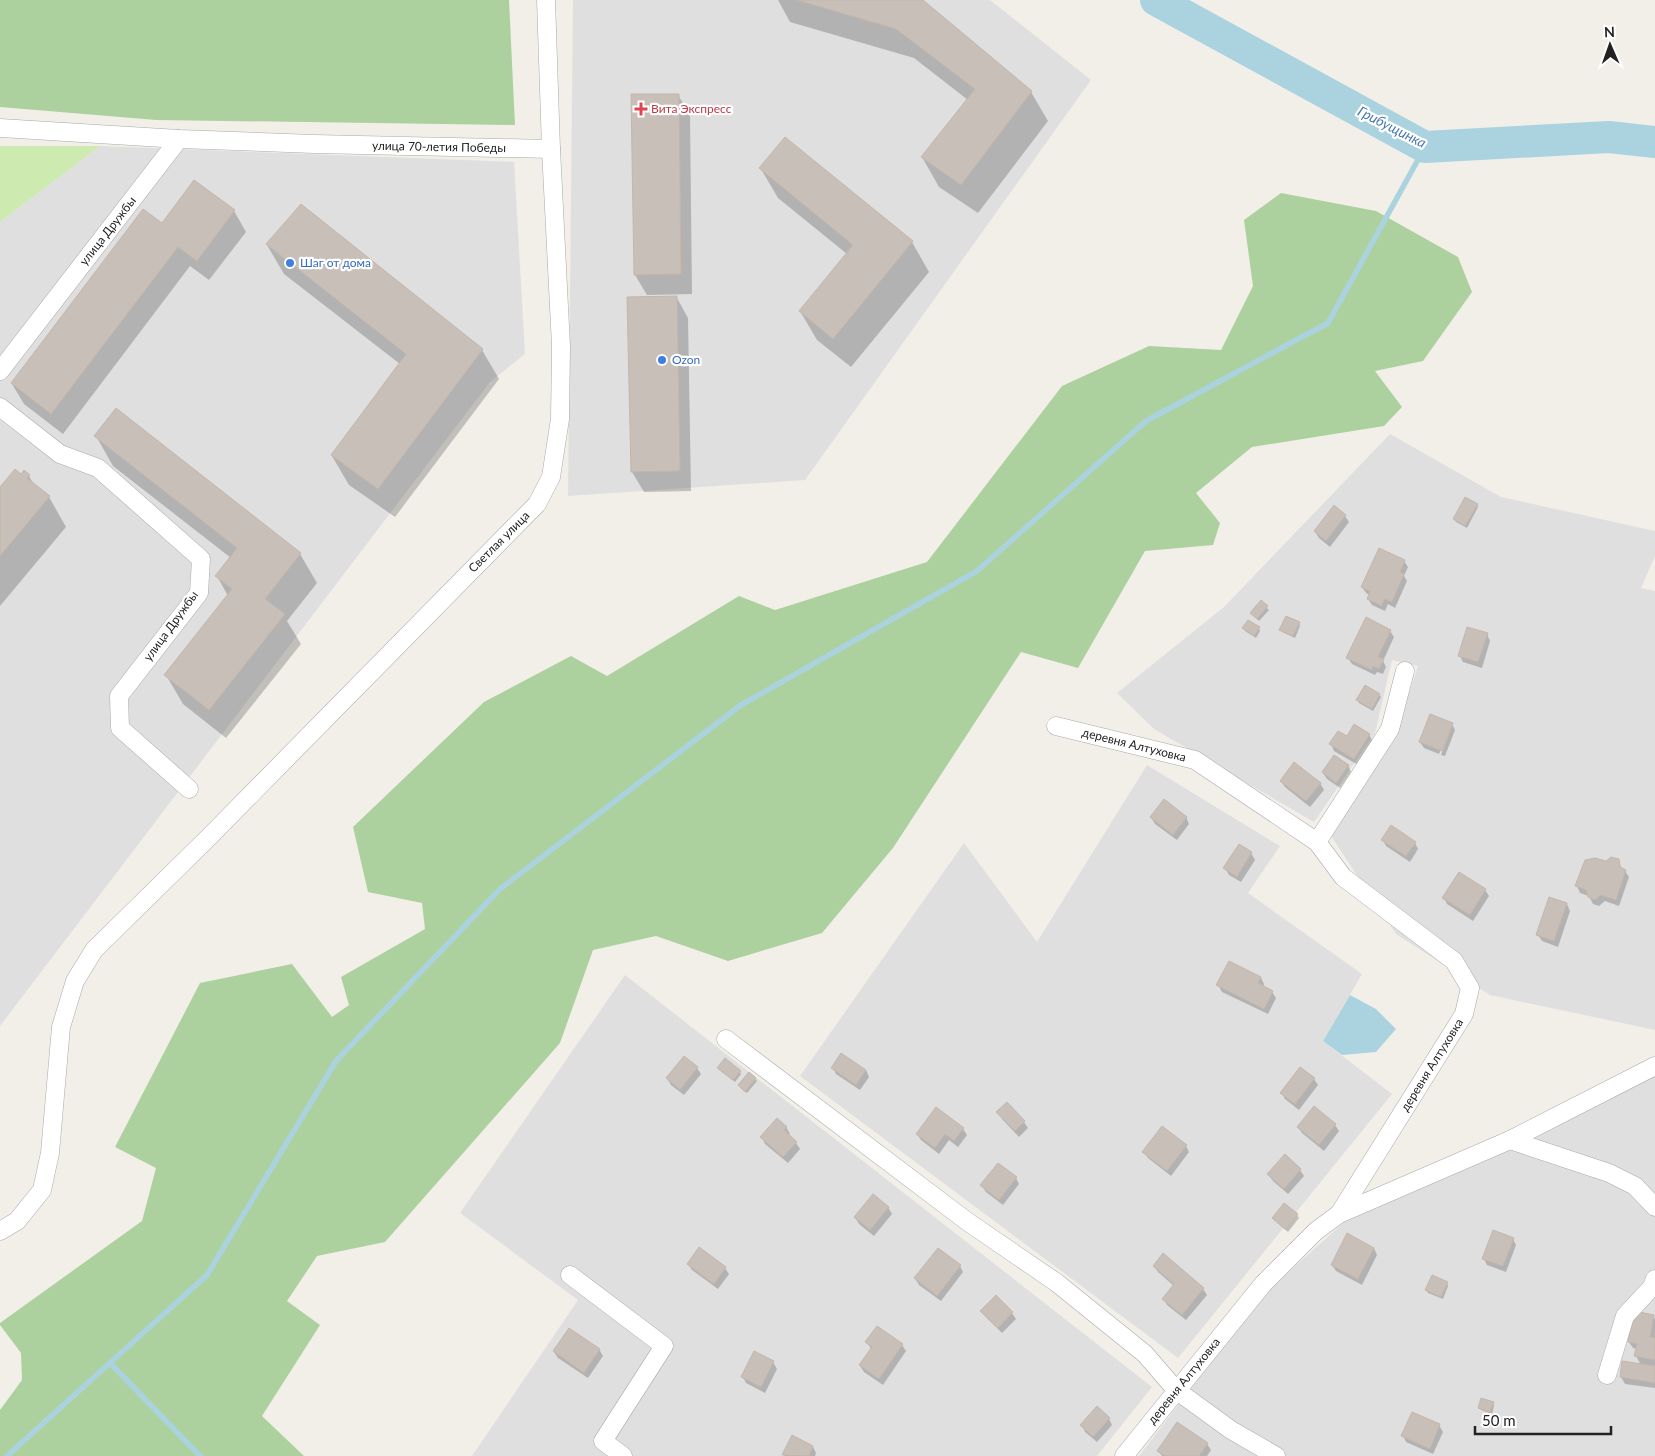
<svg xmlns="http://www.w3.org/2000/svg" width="1655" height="1456" font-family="Lato,sans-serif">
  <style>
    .residential { fill: #e0dfdf }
    .grass { fill: #cdebb0 }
    .forest { fill: #add19e }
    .water { fill: #aad3df }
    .shadow { fill: #0003 }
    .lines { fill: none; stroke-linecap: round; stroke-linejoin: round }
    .stream { stroke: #aad3df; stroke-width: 5.5 }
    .river { stroke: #aad3df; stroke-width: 32 }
    .building { fill: #c7bfb8; stroke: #c4b6ab }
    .minor-casing { stroke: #a9a9a9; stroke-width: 19 }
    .minor { stroke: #fff; stroke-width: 18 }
    .health-dot { fill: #e0444e; stroke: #fff; stroke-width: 2 }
    .shop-dot { fill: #3f7fe0; stroke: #fff; stroke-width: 2 }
    .labels { text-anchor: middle; stroke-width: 4.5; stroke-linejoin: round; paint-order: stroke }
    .health-label { font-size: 12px; fill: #be3a42; stroke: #fff; text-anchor: start }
    .street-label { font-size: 12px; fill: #222; stroke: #fff }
    .shop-label { font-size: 12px; fill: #366cbe; stroke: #fff; text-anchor: start }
    .water-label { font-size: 14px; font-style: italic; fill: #4a7aab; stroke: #fff }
  </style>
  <rect width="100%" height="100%" fill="#f2efe9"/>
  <g class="residential">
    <path d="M573 0H990L1091 80 805 480 568 496Z"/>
    <path d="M100 146 514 162 525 354 490 382 0 1026V222Z"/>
    <path d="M1390 434 1501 497 1655 531V556L1641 588 1655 591V1030L1490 995 1396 934 1331 836 1393 742 1418 666 1392 660 1375 733 1314 822 1154 729 1117 693 1224 607Z"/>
    <path d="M1147 765 1280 846 1248 893 1362 974 1323 1041 1392 1094 1178 1358 800 1076 964 843 1037 942Z"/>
    <path d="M625 975 1152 1387 1097 1456H472L578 1300 460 1213Z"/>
    <path d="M1655 1073V1456H1139L1263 1295 1351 1216Z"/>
  </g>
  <path class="grass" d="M0 146H100L0 222Z"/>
  <g class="forest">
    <path d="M0 0H509L515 125 156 120 0 107Z"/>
    <path d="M1281 193 1376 211 1458 257 1472 292 1423 361 1375 371 1402 407 1384 426 1252 447 1196 493 1220 523 1213 545 1145 551 1078 668 1021 652 893 848 822 933 728 961 656 936 593 950 560 1043 385 1242 317 1256 287 1301 320 1325 262 1416 304 1456H0V1410L22 1380 21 1353 0 1325V1323L142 1221 156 1168 115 1147 200 983 292 964 332 1017 349 1005 341 977 425 929 422 903 368 892 353 827 484 702 571 656 607 676 739 596 775 610 927 562 1062 386 1149 346 1221 350 1253 286 1244 220Z"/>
  </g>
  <path class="water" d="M1350 995 1376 1009 1396 1029 1376 1052 1342 1055 1323 1041Z"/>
  <g class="shadow">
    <path d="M778 0H921L1031 92 1048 121 978 213 939 187 922 157 968 100 914 58 790 22Z"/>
    <path d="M678 95 690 115 692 294 647 295 635 275Z"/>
    <path d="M761 169 912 242 929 272 851 367 817 340 800 311 847 254 778 198Z"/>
    <path d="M195 182 234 211 246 232 209 280 190 266 63 434 24 404 12 384 162 225Z"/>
    <path d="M267 245 482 350 499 379 395 517 349 485 332 456 400 364 284 274Z"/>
    <path d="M677 298 688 318 691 491 644 492 632 472Z"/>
    <path d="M96 436 300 554 317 583 287 621 301 644 226 738 183 704 166 675 228 596 217 576 231 558 113 466Z"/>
    <path d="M21 476H29L34 485 49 497 66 527 0 606V489Z"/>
    <path d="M1477 505 1478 507 1467 528 1456 522 1454 519Z"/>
    <path d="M1334 507 1345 516 1349 522 1330 547 1319 538 1315 532Z"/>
    <path d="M1404 561 1408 567 1404 576 1407 581 1395 608 1388 604 1385 611 1372 605 1368 599 1370 595 1366 593 1362 587Z"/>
    <path d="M1261 602 1269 610 1259 621 1251 613Z"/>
    <path d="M1299 623 1300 626 1295 638 1282 632 1281 629Z"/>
    <path d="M1244 628H1259L1260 631 1256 638 1245 631Z"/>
    <path d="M1390 631 1394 637 1383 661 1386 667 1383 674 1377 672 1375 675 1352 664 1348 658Z"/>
    <path d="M1487 634 1490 641 1482 668 1463 662 1460 656Z"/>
    <path d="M1379 695 1381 697 1373 711 1359 703 1358 700Z"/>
    <path d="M1452 724 1455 730 1445 756 1441 755 1452 726H1450L1439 754 1424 748 1420 742Z"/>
    <path d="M1369 735 1373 741 1358 765 1334 751 1331 744 1347 738Z"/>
    <path d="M1348 765 1351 772 1340 788 1327 779 1323 773Z"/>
    <path d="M1281 781 1320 783 1324 790 1310 807 1285 787Z"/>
    <path d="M1151 817H1186L1189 824 1177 840 1155 824Z"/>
    <path d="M1383 840 1415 843 1418 849 1410 862 1386 846Z"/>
    <path d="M1251 853 1255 860 1241 882 1229 875 1225 868Z"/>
    <path d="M1618 860 1622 870 1625 871 1629 877 1619 906 1605 901 1599 906 1593 904 1589 896 1580 893 1577 886 1606 862Z"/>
    <path d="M1485 890 1489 896 1473 921 1447 904 1444 898Z"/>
    <path d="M1550 899 1567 904 1570 911 1558 947 1542 941 1538 935Z"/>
    <path d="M1261 978 1264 984 1263 987 1272 992 1276 998 1268 1014 1222 992 1218 985Z"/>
    <path d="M697 1068 701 1074 684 1095 671 1085 667 1078Z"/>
    <path d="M833 1068 866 1070 869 1077 860 1090 836 1074Z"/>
    <path d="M720 1070 740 1072 741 1074 735 1082Z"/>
    <path d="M755 1079 757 1081 747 1093 739 1086Z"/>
    <path d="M1314 1079 1318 1085 1299 1110 1285 1099 1282 1093Z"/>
    <path d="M1314 1108 1335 1125 1339 1131 1324 1151 1302 1133 1298 1127Z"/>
    <path d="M998 1113 1024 1122 1028 1128 1019 1137 1002 1119Z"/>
    <path d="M786 1127 790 1134 788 1136 796 1143 800 1149 788 1163 765 1144 762 1137Z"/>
    <path d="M963 1129 967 1135 958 1147 949 1140 939 1154 921 1140 917 1134Z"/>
    <path d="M1186 1146 1189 1152 1171 1176 1148 1158 1144 1152Z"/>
    <path d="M1300 1170 1304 1176 1288 1194 1273 1181 1269 1175Z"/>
    <path d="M1016 1178 1019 1184 1003 1205 986 1192 982 1186Z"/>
    <path d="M888 1207 892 1214 874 1236 859 1224 855 1217Z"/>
    <path d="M1297 1215 1299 1218 1288 1232 1273 1218Z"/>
    <path d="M1513 1239 1516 1245 1506 1272 1487 1265 1484 1259Z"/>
    <path d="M1374 1248 1377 1255 1362 1285 1336 1271 1332 1265Z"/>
    <path d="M688 1264 725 1268 729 1274 718 1289 692 1270Z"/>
    <path d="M960 1266 963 1272 941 1301 919 1285 915 1278Z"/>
    <path d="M1154 1266 1203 1289 1207 1295 1186 1320 1167 1305 1164 1299 1174 1286 1158 1272Z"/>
    <path d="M1447 1283 1448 1286 1443 1299 1428 1293 1426 1290Z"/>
    <path d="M982 1311 1012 1313 1016 1319 1002 1333 986 1317Z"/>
    <path d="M1653 1316 1655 1319V1388L1625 1384 1621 1377 1641 1365 1636 1356 1637 1349 1633 1348 1629 1342Z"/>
    <path d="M867 1342 902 1345 906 1351 883 1385 864 1372 860 1366 871 1349Z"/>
    <path d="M599 1349 603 1356 588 1378 558 1358 554 1352Z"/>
    <path d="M773 1362 777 1369 765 1393 746 1383 743 1377Z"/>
    <path d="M1493 1403 1494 1406 1492 1414 1481 1410 1479 1407Z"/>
    <path d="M1109 1419 1112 1425 1097 1442 1085 1432 1082 1425Z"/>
    <path d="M1439 1425 1443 1432 1433 1454 1406 1442 1403 1436Z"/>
    <path d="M793 1437 813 1447 816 1453 815 1456H784Z"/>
    <path d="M1207 1444 1211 1450 1207 1456H1162L1159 1451Z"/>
  </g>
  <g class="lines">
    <g class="stream">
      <path d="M110 1363 200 1456"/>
      <path d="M7 1456 207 1275 336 1061 500 889 741 705 977 571 1146 421 1328 323 1425 147"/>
    </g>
    <path class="river" d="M1156 0 1425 147 1609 137 1655 142"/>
  </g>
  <g class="building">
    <path d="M797 0H923L1032 91 961 185 921 157 975 89 896 29Z"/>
    <path d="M631 94H679L681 274 634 275Z"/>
    <path d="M785 137 913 241 833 339 799 311 853 245 759 168Z"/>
    <path d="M194 180 235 210 197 261 178 247 51 414 11 383 143 209 162 223Z"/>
    <path d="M301 204 483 349 378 489 331 455 406 354 266 244Z"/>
    <path d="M677 296 680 471 631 472 627 297Z"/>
    <path d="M116 408 301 553 265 599 285 614 209 710 164 675 232 589 215 576 237 548 94 436Z"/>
    <path d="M15 469 21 474 24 470 30 475 27 478 50 496 0 556V487Z"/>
    <path d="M1465 497 1478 504 1465 526 1453 519Z"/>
    <path d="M1334 505 1346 515 1326 541 1314 531Z"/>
    <path d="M1379 548 1405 560 1400 572 1404 574 1392 602 1384 599 1382 606 1367 599 1370 591 1361 587Z"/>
    <path d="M1261 600 1268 606 1257 619 1250 613Z"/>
    <path d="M1286 616 1300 622 1293 636 1279 630Z"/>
    <path d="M1366 617 1391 630 1378 657 1384 659 1379 669 1373 666 1372 670 1346 658Z"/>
    <path d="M1248 620 1260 627 1254 636 1242 628Z"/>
    <path d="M1467 627 1488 633 1478 662 1458 656Z"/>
    <path d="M1365 685 1380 694 1372 709 1356 700Z"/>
    <path d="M1430 714 1453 723 1442 751 1419 742Z"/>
    <path d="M1354 724 1370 734 1354 759 1329 744 1338 731 1347 736Z"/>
    <path d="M1334 755 1349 765 1336 783 1322 772Z"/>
    <path d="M1294 762 1321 783 1306 801 1280 781Z"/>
    <path d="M1164 799 1187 817 1173 835 1150 817Z"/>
    <path d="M1391 825 1416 842 1406 856 1381 840Z"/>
    <path d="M1239 844 1252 852 1237 877 1223 868Z"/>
    <path d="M1611 857 1619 859 1620 867 1626 870 1616 900 1601 895 1595 900 1588 897 1586 890 1575 886 1585 860 1595 858 1606 861Z"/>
    <path d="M1459 872 1486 889 1470 915 1442 898Z"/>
    <path d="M1549 897 1567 903 1554 941 1536 935Z"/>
    <path d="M1229 961 1261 977 1258 983 1273 991 1264 1009 1216 985Z"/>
    <path d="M841 1053 866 1070 856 1085 831 1068Z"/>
    <path d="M684 1056 698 1067 680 1090 666 1078Z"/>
    <path d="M725 1058 741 1071 733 1080 717 1068Z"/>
    <path d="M1300 1067 1315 1078 1295 1104 1280 1093Z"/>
    <path d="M749 1072 756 1078 745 1092 738 1085Z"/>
    <path d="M1007 1102 1025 1121 1015 1131 996 1112Z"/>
    <path d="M1314 1106 1336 1124 1319 1145 1297 1127Z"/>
    <path d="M936 1107 964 1128 954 1141 945 1134 935 1148 916 1134Z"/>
    <path d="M777 1118 787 1127 784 1130 797 1142 783 1157 760 1137Z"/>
    <path d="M1162 1126 1187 1145 1167 1171 1142 1152Z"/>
    <path d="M1285 1154 1301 1169 1284 1189 1267 1174Z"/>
    <path d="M998 1163 1017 1177 999 1200 980 1185Z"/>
    <path d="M873 1194 889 1207 870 1230 854 1217Z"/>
    <path d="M1284 1203 1298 1214 1286 1230 1272 1218Z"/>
    <path d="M1493 1230 1514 1238 1503 1266 1482 1259Z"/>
    <path d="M1347 1233 1374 1248 1358 1279 1331 1265Z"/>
    <path d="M699 1247 726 1267 714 1284 687 1264Z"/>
    <path d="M938 1248 961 1265 937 1296 914 1278Z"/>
    <path d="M1163 1253 1204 1288 1182 1315 1162 1299 1174 1284 1153 1266Z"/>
    <path d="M1432 1275 1448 1282 1441 1297 1425 1290Z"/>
    <path d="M996 1295 1013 1312 998 1328 980 1311Z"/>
    <path d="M1634 1311 1654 1315 1650 1337 1655 1338V1360L1634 1356 1637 1344 1628 1342Z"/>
    <path d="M877 1326 903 1344 879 1379 859 1365 872 1347 865 1342Z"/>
    <path d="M569 1328 600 1349 584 1373 553 1351Z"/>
    <path d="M754 1351 774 1361 761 1387 741 1377Z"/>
    <path d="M1622 1361 1655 1366V1383L1620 1377Z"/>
    <path d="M1481 1398 1494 1402 1490 1412 1478 1408Z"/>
    <path d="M1097 1406 1110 1418 1093 1437 1080 1425Z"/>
    <path d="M1412 1412 1440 1424 1430 1449 1401 1436Z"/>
    <path d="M1177 1422 1208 1443 1199 1456H1165L1157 1451Z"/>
    <path d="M792 1435 813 1446 809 1456 782 1455Z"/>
  </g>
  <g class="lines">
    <g class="minor-casing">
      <g id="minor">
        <path d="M0 128 179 139 314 144 551 149"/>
        <path d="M0 371 179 139"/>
        <path d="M0 407 60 454 98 468 201 559 199 593 119 696 120 728 189 789"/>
        <path d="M1056 726 1195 760 1317 842 1343 877 1454 961 1470 988 1464 1014 1339 1214 1316 1231 1263 1284 1124 1456"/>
        <path d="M1317 842 1390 729 1405 671"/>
        <path d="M726 1039 968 1222 1057 1283 1145 1354 1176 1390 1231 1430 1276 1456"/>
        <path d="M1510 1140 1609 1173 1635 1186 1655 1207"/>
        <path d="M1339 1214 1510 1140 1655 1066"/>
        <path d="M0 1231 17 1221 42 1190 50 1153 61 1027 75 981 94 950 209 837 537 504 551 477 560 419 561 346 551 149 546 0"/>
        <path d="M570 1275 664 1346 603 1441 623 1456"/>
        <path d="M1607 1375 1625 1316 1652 1287 1655 1279"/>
      </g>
    </g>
    <use href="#minor" class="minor"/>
  </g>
  <path class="health-dot" d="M638.5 101.5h5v5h5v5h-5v5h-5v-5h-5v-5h5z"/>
  <g class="shop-dot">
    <circle cx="290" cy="263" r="5"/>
    <circle cx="662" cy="360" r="5"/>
  </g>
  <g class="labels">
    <g class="health-label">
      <text x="651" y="113">Вита Экспресс</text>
    </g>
    <g class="street-label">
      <text transform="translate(439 147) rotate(1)" y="4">улица 70-летия Победы</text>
      <text transform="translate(108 231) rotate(-52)" y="4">улица Дружбы</text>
      <text transform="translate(499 542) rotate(-45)" y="4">Светлая улица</text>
      <text transform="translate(171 626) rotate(-54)" y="4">улица Дружбы</text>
      <text transform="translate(1134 745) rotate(14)" y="4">деревня Алтуховка</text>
      <text transform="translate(1432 1065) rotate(-58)" y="4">деревня Алтуховка</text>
      <text transform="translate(1184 1381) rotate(-51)" y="4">деревня Алтуховка</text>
    </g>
    <g class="shop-label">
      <text x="300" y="267">Шаг от дома</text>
      <text x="672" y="364">Ozon</text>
    </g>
    <g class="water-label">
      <text transform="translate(1392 127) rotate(27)" y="5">Грибущинка</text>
    </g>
  </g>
  <g transform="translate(1610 45) rotate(358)" stroke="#ffffff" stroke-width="4" paint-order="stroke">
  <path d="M0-4L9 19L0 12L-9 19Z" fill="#222222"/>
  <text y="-8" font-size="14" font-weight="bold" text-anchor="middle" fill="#222222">N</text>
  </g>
  <path d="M1475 1426v8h136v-8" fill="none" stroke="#222222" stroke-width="2.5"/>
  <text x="1482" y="1426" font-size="15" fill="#222222" stroke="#ffffff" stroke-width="4" paint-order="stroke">50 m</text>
</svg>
